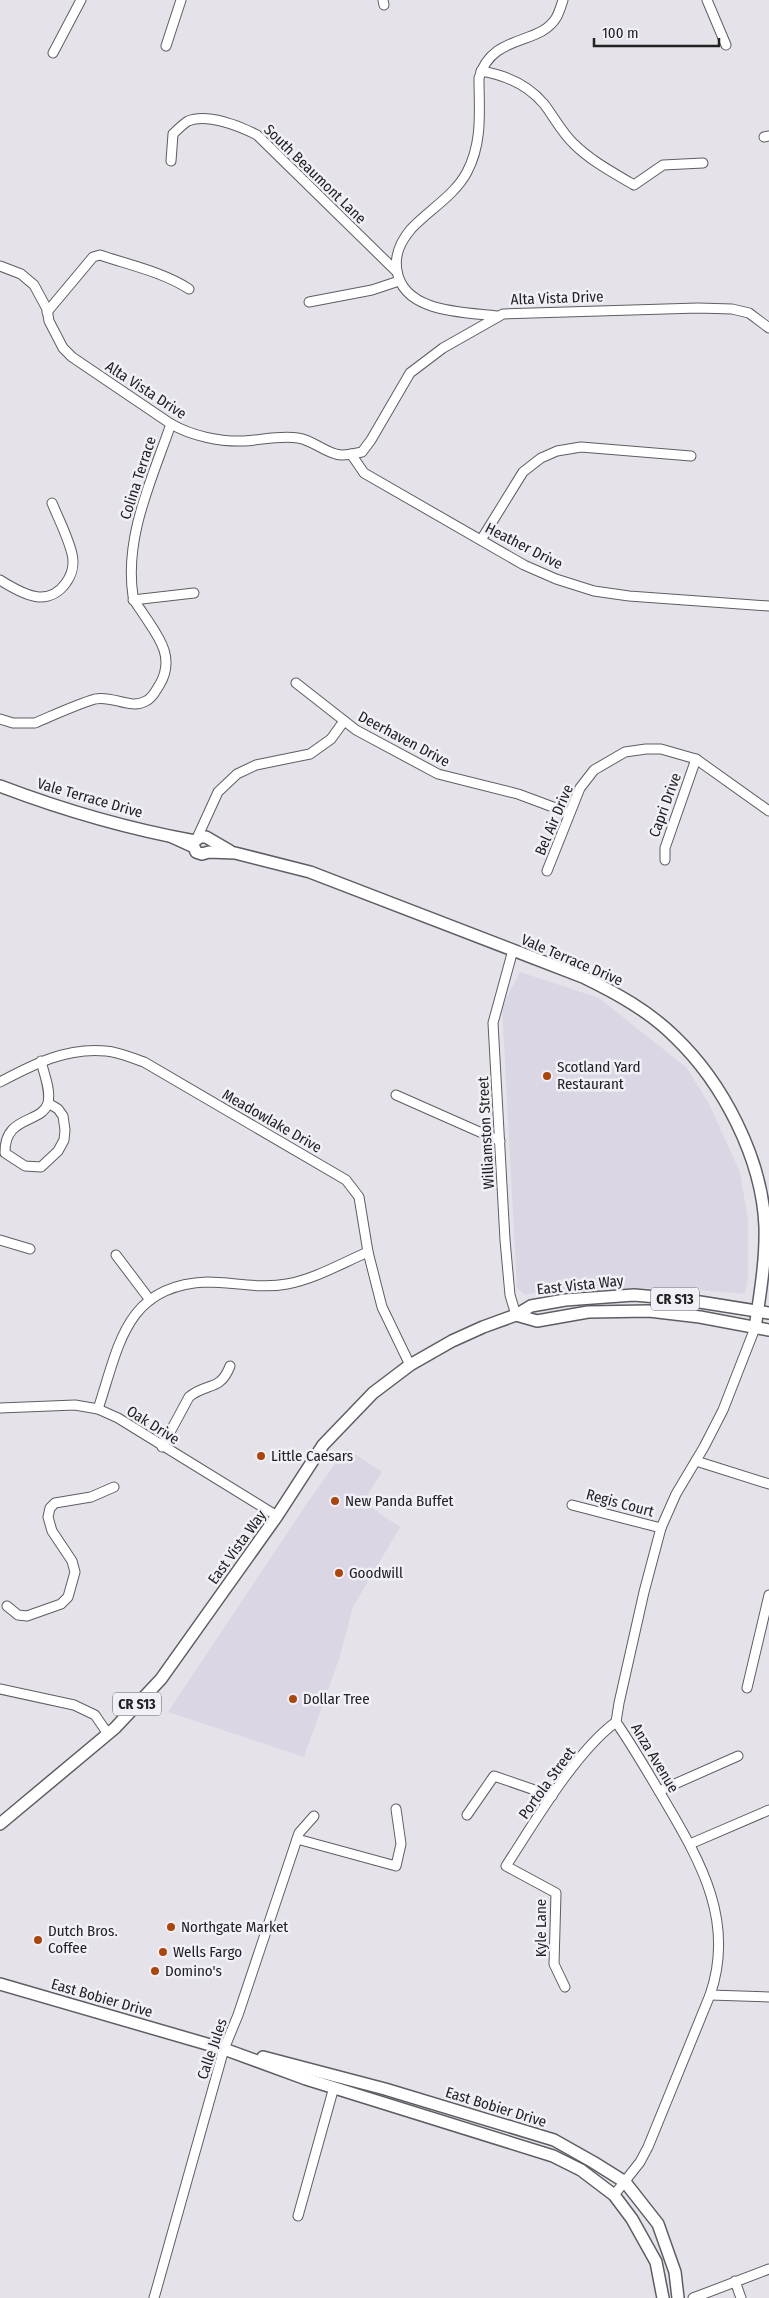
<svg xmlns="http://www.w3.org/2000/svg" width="769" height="2298" font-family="'Fira Sans Condensed',sans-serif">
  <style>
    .built { fill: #dad6e3 }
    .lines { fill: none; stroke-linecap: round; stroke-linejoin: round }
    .minor-casing { stroke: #5f5d63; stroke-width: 11 }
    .major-casing { stroke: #5f5d63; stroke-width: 14 }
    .minor { stroke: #fff; stroke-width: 9 }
    .major { stroke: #fff; stroke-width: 11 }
    .poi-dot { fill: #a9460e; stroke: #f2f0f7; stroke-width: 2 }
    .labels { text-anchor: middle; stroke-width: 5; stroke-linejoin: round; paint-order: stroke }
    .shield { fill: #f2f0f7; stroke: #605f63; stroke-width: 1 }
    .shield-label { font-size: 14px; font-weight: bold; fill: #222123 }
    .street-label { font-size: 15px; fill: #222123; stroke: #f2f0f7 }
    .poi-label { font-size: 15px; fill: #222123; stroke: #f2f0f7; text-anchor: start }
  </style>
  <rect width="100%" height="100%" fill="#e5e3e9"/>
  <g class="built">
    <path d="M520 972 599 998 687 1068 709 1104 740 1172 748 1220V1278L745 1294 673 1288 551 1290 525 1295 517 1288 502 1007Z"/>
    <path d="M346 1448 382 1472 363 1502 400 1527 353 1607 339 1659 304 1757 168 1712 308 1502Z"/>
  </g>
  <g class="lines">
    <g class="minor-casing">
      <g id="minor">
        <path d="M383 0 384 5"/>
        <path d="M707 0 726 45"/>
        <path d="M166 46 181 0"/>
        <path d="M53 53 81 0"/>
        <path d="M481 71C505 75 528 85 544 104 554 117 562 133 574 144 591 161 614 173 634 185L663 165 703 163"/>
        <path d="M764 137 769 136"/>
        <path d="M171 161 173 134C177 130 183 124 188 121 207 113 240 126 257 135L397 272"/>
        <path d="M0 266 21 274 34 285 47 309 49 321 63 348 72 357 171 424C192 436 220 442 244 441 262 440 280 435 298 438 312 440 323 451 336 454 344 457 355 453 362 452L371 440 410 373 443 348 503 314 698 308 732 309 749 313 769 328"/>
        <path d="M309 302 372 290 399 281"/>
        <path d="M47 312 93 257 100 255C129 265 163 272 189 289"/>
        <path d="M497 316C464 312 404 313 397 271 394 254 401 241 411 229 429 210 455 195 467 172 483 142 479 110 479 78 492 33 539 46 556 18 559 13 561 6 563 0"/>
        <path d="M351 454 364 473 524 565 556 579 594 591 629 596 769 606"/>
        <path d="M481 540 523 472 541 458 557 451 581 447 691 456"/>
        <path d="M0 580C11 587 26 596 39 597 61 598 77 574 72 554 68 537 59 520 52 503"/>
        <path d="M133 600 194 593"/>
        <path d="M296 683 356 730 438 774 518 794 569 813"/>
        <path d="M0 719 13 723H35C54 715 75 705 95 699 113 695 130 710 146 701 153 698 156 690 160 684 176 656 157 635 142 612 139 607 134 602 133 596 124 537 152 479 171 424"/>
        <path d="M197 838 218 792 237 774 256 765 310 754 331 739 344 721"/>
        <path d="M665 860V848L696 759"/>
        <path d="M547 871 580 788 594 770 625 752 646 749H661L696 759 769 811"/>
        <path d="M513 950 493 1023 505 1240 510 1295 516 1315"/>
        <path d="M41 1061C44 1074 51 1090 48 1103 42 1124 4 1115 5 1153L25 1166 41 1167 58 1151 64 1140 65 1130 63 1116 58 1109 48 1103"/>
        <path d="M0 1082C34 1064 67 1047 106 1051 119 1052 132 1058 144 1062L346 1180 359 1197 368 1252 382 1307 410 1365"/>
        <path d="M396 1095 500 1141"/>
        <path d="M0 1240 30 1249"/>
        <path d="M116 1255 150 1300"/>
        <path d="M0 1408 75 1405 98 1409 118 1418 277 1516"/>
        <path d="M98 1409C119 1346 125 1285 207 1282 233 1282 260 1289 287 1284 315 1279 342 1263 368 1252"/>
        <path d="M162 1447 189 1397C207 1382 220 1392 230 1366"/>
        <path d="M696 1461 769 1484"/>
        <path d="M572 1505 661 1528"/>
        <path d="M7 1606 18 1615 27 1616 61 1604 68 1597 75 1572 72 1561 52 1531 48 1517 50 1508 55 1503 91 1497 114 1487"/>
        <path d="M747 1688 769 1595"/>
        <path d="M0 1689 74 1705 95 1715 108 1734"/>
        <path d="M659 1791 738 1756"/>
        <path d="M467 1815 494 1776 552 1796"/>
        <path d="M297 1839 396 1866 401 1844 396 1809"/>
        <path d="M690 1844 769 1810"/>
        <path d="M565 1987 554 1964 556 1893 506 1866C534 1823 576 1751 616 1722"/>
        <path d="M710 1995 769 1997"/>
        <path d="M614 2195 640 2162 648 2147 710 1995C735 1923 702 1864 666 1803 650 1776 634 1748 616 1722L619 1703 644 1592 661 1528 676 1494 704 1447 723 1410 755 1328"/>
        <path d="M298 2216 334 2087"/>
        <path d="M735 2281 741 2298"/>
        <path d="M154 2298 224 2049 238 2015 299 1833 314 1816"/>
        <path d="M693 2298 769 2269"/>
      </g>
    </g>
    <g class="major-casing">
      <g id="major">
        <path d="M0 786C63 810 129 829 195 841L200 837H206L230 851"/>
        <path d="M172 837 194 847 196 852 202 854 209 852 235 853 310 872 583 977C616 993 649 1011 675 1037 723 1083 762 1158 765 1226 766 1260 760 1294 755 1328"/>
        <path d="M516 1315 537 1321 588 1312 649 1311 700 1317 769 1330"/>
        <path d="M0 1824 115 1728 161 1679 277 1516 323 1445 373 1393 410 1365 452 1341 483 1327 516 1315 531 1306 565 1300 634 1295 681 1299 769 1313"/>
        <path d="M0 1984 224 2049 306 2079 553 2156 581 2170 614 2195 632 2219 656 2262 663 2298"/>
        <path d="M263 2057 385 2089 554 2140 593 2162 625 2182 658 2224 675 2272 678 2298"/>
      </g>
    </g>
    <use href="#minor" class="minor"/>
    <use href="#major" class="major"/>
  </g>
  <g class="poi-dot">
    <circle cx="547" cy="1076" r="5"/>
    <circle cx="261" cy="1456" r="5"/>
    <circle cx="335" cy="1501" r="5"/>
    <circle cx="339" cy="1573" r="5"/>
    <circle cx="293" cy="1699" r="5"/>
    <circle cx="171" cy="1927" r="5"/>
    <circle cx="38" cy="1940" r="5"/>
    <circle cx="163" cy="1952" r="5"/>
    <circle cx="155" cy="1971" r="5"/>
  </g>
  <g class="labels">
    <g class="shield">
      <rect x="651" y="1287.5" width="48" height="23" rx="4"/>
      <rect x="113" y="1692.5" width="48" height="23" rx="4"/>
    </g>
    <g class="shield-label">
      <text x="675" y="1304">CR S13</text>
      <text x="137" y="1709">CR S13</text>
    </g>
    <g class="street-label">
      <text transform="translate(315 174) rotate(44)" y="5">South Beaumont Lane</text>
      <text transform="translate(557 298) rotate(-2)" y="5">Alta Vista Drive</text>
      <text transform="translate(146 390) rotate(33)" y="5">Alta Vista Drive</text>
      <text transform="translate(138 478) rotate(-72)" y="5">Colina Terrace</text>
      <text transform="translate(524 546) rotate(27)" y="5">Heather Drive</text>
      <text transform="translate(404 739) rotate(28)" y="5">Deerhaven Drive</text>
      <text transform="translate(90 798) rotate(16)" y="5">Vale Terrace Drive</text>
      <text transform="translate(665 805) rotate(-70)" y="5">Capri Drive</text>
      <text transform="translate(554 820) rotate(-67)" y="5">Bel Air Drive</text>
      <text transform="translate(572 960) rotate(23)" y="5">Vale Terrace Drive</text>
      <text transform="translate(272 1121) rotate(30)" y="5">Meadowlake Drive</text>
      <text transform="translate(486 1133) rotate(-93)" y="5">Williamston Street</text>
      <text transform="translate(580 1285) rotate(-6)" y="5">East Vista Way</text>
      <text transform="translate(153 1425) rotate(32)" y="5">Oak Drive</text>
      <text transform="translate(620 1503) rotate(15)" y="5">Regis Court</text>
      <text transform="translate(237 1547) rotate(-54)" y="5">East Vista Way</text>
      <text transform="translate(655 1758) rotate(59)" y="5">Anza Avenue</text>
      <text transform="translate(547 1783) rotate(-54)" y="5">Portola Street</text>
      <text transform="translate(541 1928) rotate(-90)" y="5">Kyle Lane</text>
      <text transform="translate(102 1998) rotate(16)" y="5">East Bobier Drive</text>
      <text transform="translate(212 2049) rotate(-71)" y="5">Calle Jules</text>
      <text transform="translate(496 2107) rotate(17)" y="5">East Bobier Drive</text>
    </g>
    <g class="poi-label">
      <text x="557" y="1072">Scotland Yard<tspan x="557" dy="17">Restaurant</tspan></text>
      <text x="271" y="1461">Little Caesars</text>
      <text x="345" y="1506">New Panda Buffet</text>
      <text x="349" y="1578">Goodwill</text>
      <text x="303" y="1704">Dollar Tree</text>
      <text x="181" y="1932">Northgate Market</text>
      <text x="48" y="1936">Dutch Bros.<tspan x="48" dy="17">Coffee</tspan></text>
      <text x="173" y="1957">Wells Fargo</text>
      <text x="165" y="1976">Domino's</text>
    </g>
  </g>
  <path d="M594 38v8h125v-8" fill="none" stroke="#222123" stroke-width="2.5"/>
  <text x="602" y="38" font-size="15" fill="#222123" stroke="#f2f0f7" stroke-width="4" paint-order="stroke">100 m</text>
</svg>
